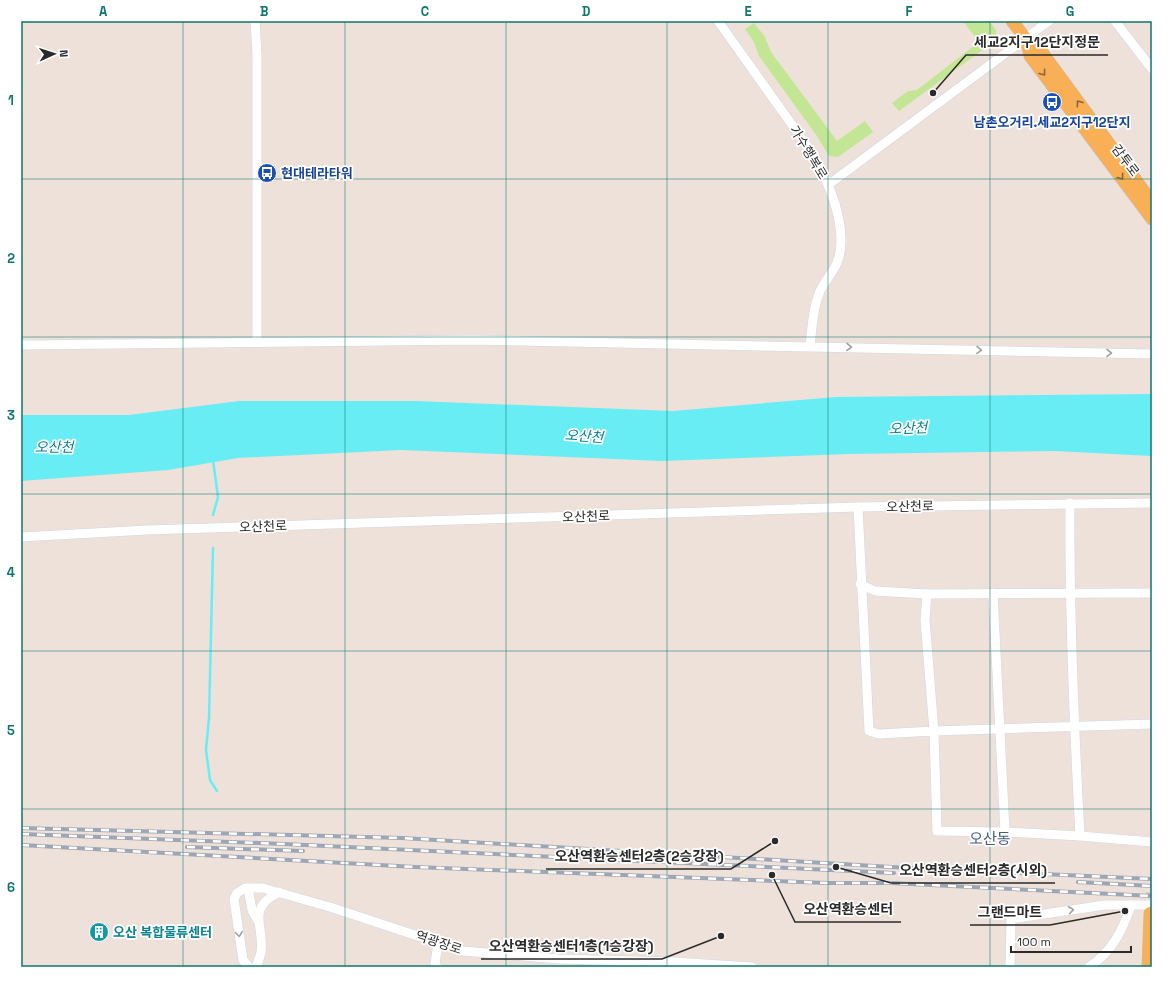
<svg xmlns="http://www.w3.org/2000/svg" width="1173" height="988" font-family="'Space Grotesk','Noto Sans KR',sans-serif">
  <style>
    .green { fill: #c2e694 }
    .water { fill: #68edf5 }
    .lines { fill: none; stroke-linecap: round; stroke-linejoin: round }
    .stream { stroke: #68edf5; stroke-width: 2.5 }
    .major-tunnel { stroke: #c6bcb7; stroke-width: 12; stroke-dasharray: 12 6; stroke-linecap: butt }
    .minor-casing { stroke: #d0d8e3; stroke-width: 10 }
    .major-casing { stroke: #c3c3c3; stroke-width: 13 }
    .minor { stroke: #fff; stroke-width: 9 }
    .major { stroke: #f8af55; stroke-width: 12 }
    .rail-casing { stroke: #9da6b5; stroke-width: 4 }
    .rail { stroke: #fff; stroke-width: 2.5; stroke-dasharray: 8; stroke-linecap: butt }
    .oneway { stroke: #87663d }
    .oneway2 { stroke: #9f9f9f }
    .grid { fill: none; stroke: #0f766e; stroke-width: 1; stroke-opacity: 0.55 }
    .labels { text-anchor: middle; stroke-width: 3.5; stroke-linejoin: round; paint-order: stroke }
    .transit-label { font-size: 13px; font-weight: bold; fill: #164399; stroke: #fff }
    .street-label { font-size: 13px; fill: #2a2a2a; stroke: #fff }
    .culture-label { font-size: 13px; font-weight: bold; fill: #0d838f; stroke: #fff; text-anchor: start }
    .water-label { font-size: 14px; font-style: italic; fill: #078193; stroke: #fff }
    .quarter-label { font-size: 15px; fill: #485c7c; stroke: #fff }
    .leader { fill: none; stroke: #2a2a2a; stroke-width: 1.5 }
    .callout-dot { fill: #2a2a2a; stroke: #fff; stroke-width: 1.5 }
    .callout-label { font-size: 14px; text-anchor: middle; font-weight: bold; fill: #2a2a2a; stroke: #fff; stroke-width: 3.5; stroke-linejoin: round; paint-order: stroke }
    .neatline { fill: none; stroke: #0f766e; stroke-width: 1.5 }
    .grid-label { font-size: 13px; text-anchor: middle; font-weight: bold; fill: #0f766e }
  </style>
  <rect width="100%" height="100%" fill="#ede1da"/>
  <g class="green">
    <path d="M963 21H989L996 30V40L899 111 892 103 908 91 917 90 979 42Z"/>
    <path d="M754 23 765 37 771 52 837 141 865 121 873 132 838 157 829 156 817 136 759 56 754 42 745 29Z"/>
  </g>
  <path class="water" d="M1152 394V456L1055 451 849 454 662 461 401 450 238 458 168 470 21 481V415H129L239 401H416L673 411 836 397Z"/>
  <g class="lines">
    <g class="stream">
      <path d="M213 460 218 497 213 515"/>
      <path d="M213 548 209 718 206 750 210 780 217 791"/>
    </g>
    <path class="major-tunnel" d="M1150 913 1152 893"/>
    <g class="minor-casing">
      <g id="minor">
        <path d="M255 21 257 54V342"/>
        <path d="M718 21 810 150C828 178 850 230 837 263 833 272 826 280 821 289 813 306 812 328 810 346"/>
        <path d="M1115 21 1152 69"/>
        <path d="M828 185 1049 21"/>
        <path d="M21 345 473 340 1152 354"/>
        <path d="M1070 503C1069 614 1074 725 1080 836L1005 832 937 831 934 731 1152 724"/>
        <path d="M858 507 869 731 879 734 934 731 925 620 927 594"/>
        <path d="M21 537 147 530 858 507 1152 503"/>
        <path d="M860 584 875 591 927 594 1152 593"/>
        <path d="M993 593 1005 832"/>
        <path d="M1080 836 1152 842"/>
        <path d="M248 888 252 910 258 921"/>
        <path d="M249 967 243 960 234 899 237 893 245 888H263L333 908 463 951 559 959 674 962 752 967"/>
        <path d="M256 967C258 962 260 957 261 952 265 925 245 910 279 892"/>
        <path d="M437 967 435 963 438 944"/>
        <path d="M1010 967 1011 919 1105 905H1131"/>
        <path d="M1089 967C1112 952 1123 930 1131 905H1152"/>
      </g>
    </g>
    <g class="major-casing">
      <g id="major">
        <path d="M1012 21 1026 39 1039 48 1152 202"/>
        <path d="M1026 39 1030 56 1152 219"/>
        <path d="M1148 967 1150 913"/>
      </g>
    </g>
    <use href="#minor" class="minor"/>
    <use href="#major" class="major"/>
    <g class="rail-casing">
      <g id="rail">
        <path d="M21 828 402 838 891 867 1152 879"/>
        <path d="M21 834 284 844 894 873"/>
        <path d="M21 845 415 867 827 883H891L1152 896"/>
        <path d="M187 847 303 851"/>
        <path d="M1078 882 1152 886"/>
      </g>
    </g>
    <use href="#rail" class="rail"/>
  </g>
  <defs><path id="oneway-chevron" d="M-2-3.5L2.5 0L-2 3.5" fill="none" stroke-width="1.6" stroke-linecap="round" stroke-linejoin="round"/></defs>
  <g class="oneway">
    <use href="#oneway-chevron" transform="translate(1043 73) rotate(53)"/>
    <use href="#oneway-chevron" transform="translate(1079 103) rotate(-126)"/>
    <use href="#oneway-chevron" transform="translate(1121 177) rotate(53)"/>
  </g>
  <g class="oneway2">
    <use href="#oneway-chevron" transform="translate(849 347) rotate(1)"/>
    <use href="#oneway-chevron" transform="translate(979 350) rotate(1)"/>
    <use href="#oneway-chevron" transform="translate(1109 353) rotate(1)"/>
    <use href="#oneway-chevron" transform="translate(1071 910) rotate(-8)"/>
    <use href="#oneway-chevron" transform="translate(239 934) rotate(82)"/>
  </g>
  <path class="grid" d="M183 21V967M345 21V967M506 21V967M667 21V967M828 21V967M990 21V967M21 179H1152M21 337H1152M21 494H1152M21 651H1152M21 809H1152"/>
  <defs>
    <g id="bus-disc" transform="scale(1)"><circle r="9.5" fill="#1a4fb4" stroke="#fff"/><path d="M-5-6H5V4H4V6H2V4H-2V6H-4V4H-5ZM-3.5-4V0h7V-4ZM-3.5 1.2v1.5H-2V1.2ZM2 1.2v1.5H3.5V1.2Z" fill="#fff"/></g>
    <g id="building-disc" transform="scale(1)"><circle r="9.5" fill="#0f9aa8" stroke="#fff"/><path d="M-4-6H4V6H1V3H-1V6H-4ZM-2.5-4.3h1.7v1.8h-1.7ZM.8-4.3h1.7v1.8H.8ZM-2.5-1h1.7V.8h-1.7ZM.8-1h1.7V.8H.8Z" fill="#fff"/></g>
  </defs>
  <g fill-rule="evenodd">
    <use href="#bus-disc" x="1052" y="102"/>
    <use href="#bus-disc" x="267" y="173"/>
    <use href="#building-disc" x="99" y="932"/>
  </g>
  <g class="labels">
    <g class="transit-label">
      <text x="1052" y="127">남촌오거리.세교2지구12단지</text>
      <text x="281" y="178" text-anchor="start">현대테라타워</text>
    </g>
    <g class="street-label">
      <text transform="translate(809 152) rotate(59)" y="5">가수행복로</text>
      <text transform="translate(1126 160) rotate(53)" y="5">감투로</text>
      <text transform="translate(910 506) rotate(-1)" y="5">오산천로</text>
      <text transform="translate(586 516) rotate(-2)" y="5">오산천로</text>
      <text transform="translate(263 526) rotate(-2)" y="5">오산천로</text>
      <text transform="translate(439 942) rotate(18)" y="5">역광장로</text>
    </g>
    <g class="culture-label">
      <text x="113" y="937">오산 복합물류센터</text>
    </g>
    <g class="water-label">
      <text transform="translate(908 428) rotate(-2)" y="5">오산천</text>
      <text transform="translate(584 436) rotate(4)" y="5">오산천</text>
      <text x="54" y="452">오산천</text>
    </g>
    <g class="quarter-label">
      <text x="990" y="844">오산동</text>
    </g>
  </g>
  <path class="leader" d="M933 93L966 55H1108M775 841L731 869H546M836 867L891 883H1055M772 875L795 922H901M1125 911L1050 925H970M721 936L662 959H481"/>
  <g class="callout-dot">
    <circle cx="933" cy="93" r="4"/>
    <circle cx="775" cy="841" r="4"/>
    <circle cx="836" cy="867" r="4"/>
    <circle cx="772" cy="875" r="4"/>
    <circle cx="1125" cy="911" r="4"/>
    <circle cx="721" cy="936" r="4"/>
  </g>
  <g class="callout-label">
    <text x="1037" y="47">세교2지구12단지정문</text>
    <text x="639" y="861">오산역환승센터2층(2승강장)</text>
    <text x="973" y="875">오산역환승센터2층(시외)</text>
    <text x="848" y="914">오산역환승센터</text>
    <text x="1010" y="917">그랜드마트</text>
    <text x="571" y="951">오산역환승센터1층(1승강장)</text>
  </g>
  <rect width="1173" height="988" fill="none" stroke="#ffffff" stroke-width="44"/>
  <g transform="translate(54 54) rotate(87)" stroke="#ffffff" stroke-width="3" paint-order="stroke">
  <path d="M0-3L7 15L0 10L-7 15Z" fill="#2a2a2a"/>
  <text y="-6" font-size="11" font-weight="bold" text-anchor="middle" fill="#2a2a2a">N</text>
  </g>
  <path d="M1011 946v6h120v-6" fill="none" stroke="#2a2a2a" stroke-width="2"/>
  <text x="1017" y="946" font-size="12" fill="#2a2a2a" stroke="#ffffff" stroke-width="3" paint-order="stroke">100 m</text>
  <rect x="22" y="22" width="1129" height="944" class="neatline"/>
  <g class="grid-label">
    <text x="103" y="16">A</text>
    <text x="264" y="16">B</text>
    <text x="425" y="16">C</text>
    <text x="586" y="16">D</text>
    <text x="748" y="16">E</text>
    <text x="909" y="16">F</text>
    <text x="1070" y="16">G</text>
    <text x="11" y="105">1</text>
    <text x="11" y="263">2</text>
    <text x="11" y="420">3</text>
    <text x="11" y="577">4</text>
    <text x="11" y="735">5</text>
    <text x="11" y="892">6</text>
  </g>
</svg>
